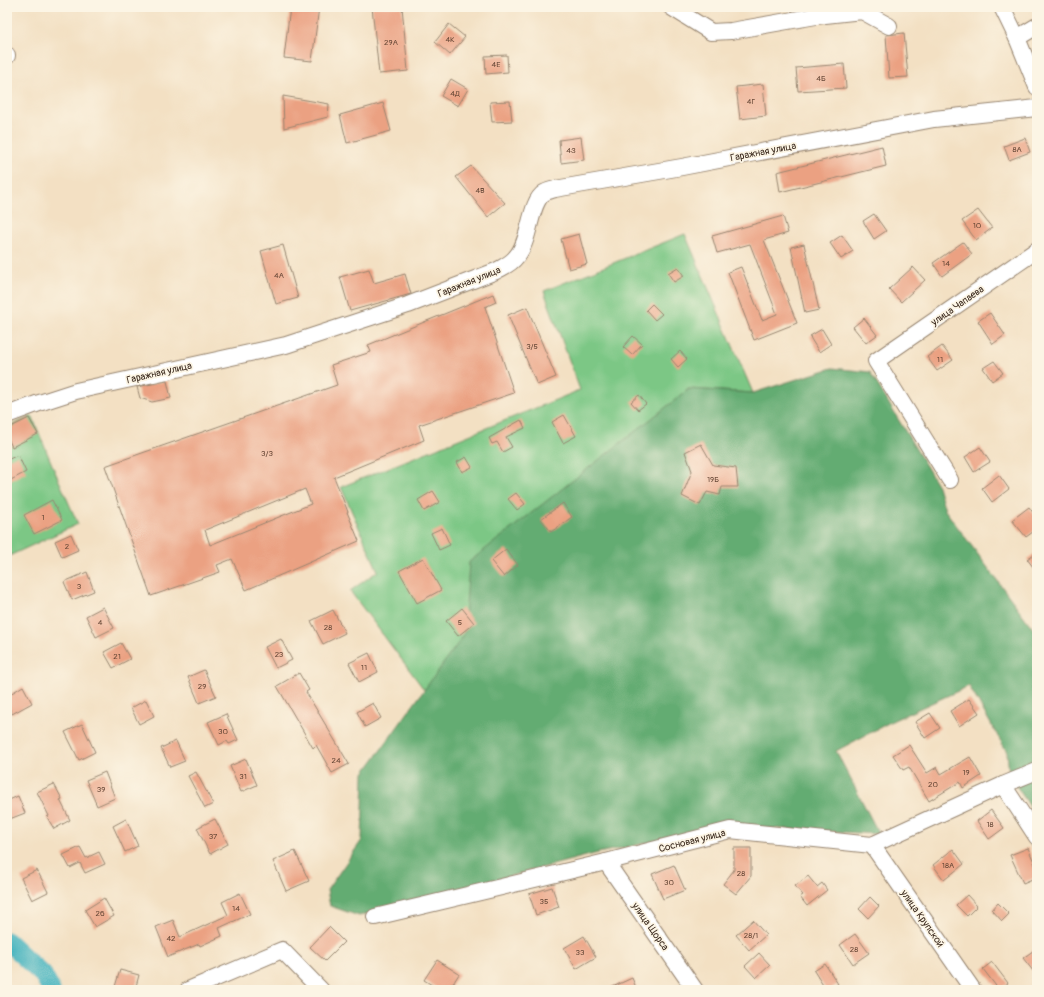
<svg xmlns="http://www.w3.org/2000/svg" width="1044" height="997" font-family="Pangolin,sans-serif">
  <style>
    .green { fill: #7bc785; stroke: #5b7852 }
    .forest { fill: #64ac72; stroke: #506b48 }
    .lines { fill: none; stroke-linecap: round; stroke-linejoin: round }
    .river { stroke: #43b2be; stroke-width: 19 }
    .building { fill: #eba182; fill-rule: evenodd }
    .minor-casing { stroke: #978570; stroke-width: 18 }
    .minor { stroke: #fff; stroke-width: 16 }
    .labels { text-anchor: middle; stroke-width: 3.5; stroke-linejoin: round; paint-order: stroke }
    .number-label { font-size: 8px; fill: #674837 }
    .street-label { font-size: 10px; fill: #3b2a1e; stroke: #fcf5e5 }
  </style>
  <rect width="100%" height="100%" fill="#fcf5e5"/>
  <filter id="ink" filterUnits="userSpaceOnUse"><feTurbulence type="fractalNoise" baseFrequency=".025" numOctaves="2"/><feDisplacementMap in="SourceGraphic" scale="8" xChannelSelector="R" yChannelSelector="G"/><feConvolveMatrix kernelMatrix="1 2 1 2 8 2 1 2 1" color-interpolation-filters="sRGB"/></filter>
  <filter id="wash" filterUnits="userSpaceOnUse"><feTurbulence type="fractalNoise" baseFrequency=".012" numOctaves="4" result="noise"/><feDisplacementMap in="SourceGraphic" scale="16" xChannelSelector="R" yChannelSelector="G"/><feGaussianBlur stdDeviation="0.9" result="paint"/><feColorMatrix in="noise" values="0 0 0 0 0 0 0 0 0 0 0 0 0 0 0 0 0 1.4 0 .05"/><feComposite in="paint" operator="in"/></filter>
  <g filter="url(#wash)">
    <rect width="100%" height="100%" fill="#f3e0c3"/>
    <g class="green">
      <path d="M685 234 753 393 688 389 464 635 462 647 426 692 350 591 378 571 341 487 580 390 544 291Z"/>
      <path d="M32 416 53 467 78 524 7 557V427Z"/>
    </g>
    <path class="forest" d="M832 368 870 372 938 486 945 510 1037 634V817L1009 775 1007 752 969 686 894 720 836 751 879 834 729 826 598 853 359 916 330 906 327 890 362 840 364 773 464 635 469 562 689 389 753 393Z"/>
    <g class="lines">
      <path class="river" d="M7 941 43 975 51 990"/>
    </g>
    <g id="blocks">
      <g class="building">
        <path d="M290 7H319L312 61 284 58Z"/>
        <path d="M372 7H402L408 71 379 74Z"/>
        <path d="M449 24 465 37 450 55 435 42Z"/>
        <path d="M904 33 908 77 889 78 886 35Z"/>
        <path d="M507 55 508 72 486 74 485 56Z"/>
        <path d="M844 64 846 88 798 91 796 68Z"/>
        <path d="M451 79 468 89 458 106 441 96Z"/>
        <path d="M763 84 766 116 740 119 736 87Z"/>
        <path d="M283 96 329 104 328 117 284 128Z"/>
        <path d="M510 101 512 121 492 122 490 102Z"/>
        <path d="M383 103 391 131 347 143 340 115Z"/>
        <path d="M581 137 584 160 561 163 559 140Z"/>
        <path d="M1025 138 1030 152 1009 160 1004 146Z"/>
        <path d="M882 146 886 166 780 192 777 172Z"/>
        <path d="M471 166 505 203 488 217 456 177Z"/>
        <path d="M978 210 992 228 976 240 962 221Z"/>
        <path d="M874 214 886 231 874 239 863 221Z"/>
        <path d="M783 216 788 233 764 240 797 323 754 340 728 272 741 267 762 320 777 314 750 244 717 253 712 236Z"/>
        <path d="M579 234 587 264 569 269 561 239Z"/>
        <path d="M842 235 853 251 841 259 830 243Z"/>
        <path d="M963 242 972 254 942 276 933 263Z"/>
        <path d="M804 244 819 310 805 313 791 247Z"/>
        <path d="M283 245 298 298 276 304 261 251Z"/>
        <path d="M678 267 684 276 674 282 668 273Z"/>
        <path d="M913 267 925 280 901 302 889 289Z"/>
        <path d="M369 269 374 283 405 274 411 294 350 311 340 277Z"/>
        <path d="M493 294 496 302 485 307 514 393 419 425 424 440 334 477 348 512H347L359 541 246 590 232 559 217 565 220 572 151 596 105 466 337 385 331 365 371 352 368 345ZM305 489 311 504 210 545 205 530Z"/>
        <path d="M652 304 662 314 655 320 646 310Z"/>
        <path d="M527 307 556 377 537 385 508 315Z"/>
        <path d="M990 313 1005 335 993 344 978 321Z"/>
        <path d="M864 318 877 335 866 343 853 327Z"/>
        <path d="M822 329 831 344 819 352 811 339 810 336Z"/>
        <path d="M633 336 642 344 632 355 623 347Z"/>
        <path d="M942 346 953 360 937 371 927 357Z"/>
        <path d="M680 351 687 359 678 367 671 359Z"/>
        <path d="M994 361 1003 373 992 381 983 368Z"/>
        <path d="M167 381 171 398 152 402 140 398 137 387Z"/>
        <path d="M639 395 646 404 638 410 631 402Z"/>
        <path d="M564 415 576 436 563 443 552 422Z"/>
        <path d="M29 418 38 434 12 447 7 436V429Z"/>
        <path d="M521 420 525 428 506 437 512 447 503 452 497 442 492 444 489 438Z"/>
        <path d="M701 444 713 465 736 468 738 487H722L720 495 707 492 700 505 682 496 692 471 685 452Z"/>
        <path d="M980 447 990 462 974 472 965 457Z"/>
        <path d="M18 455 26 472 7 482V460Z"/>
        <path d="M466 457 472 467 462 472 457 462Z"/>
        <path d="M999 475 1009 489 992 502 982 488Z"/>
        <path d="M433 491 440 502 424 511 418 500Z"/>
        <path d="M516 493 525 504 517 510 508 499Z"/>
        <path d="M52 500 62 520 34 534 24 515Z"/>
        <path d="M563 503 572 517 551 532 541 519Z"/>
        <path d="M1029 507 1037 518V529L1026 537 1012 520Z"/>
        <path d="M442 528 450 545 439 550 431 533Z"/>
        <path d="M71 534 78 550 62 557 55 541Z"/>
        <path d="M506 549 518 565 504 577 491 561Z"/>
        <path d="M1037 552V572L1027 559Z"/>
        <path d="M423 558 441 590 417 603 399 571Z"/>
        <path d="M87 572 94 591 72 600 64 582Z"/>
        <path d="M103 607 114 628 96 637 86 616Z"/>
        <path d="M462 608 474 623 458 636 446 621Z"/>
        <path d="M333 610 345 633 323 644 311 621Z"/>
        <path d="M281 639 292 660 276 668 265 647Z"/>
        <path d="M121 643 130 659 113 668 104 652Z"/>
        <path d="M369 653 378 672 359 682 349 663Z"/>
        <path d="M204 670 216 696 199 703 188 677Z"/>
        <path d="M299 673 309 690 306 692 349 764 332 773 316 745 313 748 277 686Z"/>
        <path d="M23 686 32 703 12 714 7 704V696Z"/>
        <path d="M969 699 979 713 959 726 950 711Z"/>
        <path d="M146 700 154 716 139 724 131 708Z"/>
        <path d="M373 703 381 718 365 727 357 712Z"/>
        <path d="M930 713 940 728 925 738 915 722Z"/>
        <path d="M226 714 238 740 229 744 227 741 219 745 208 722Z"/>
        <path d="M82 724 95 752 79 760 65 732Z"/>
        <path d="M176 741 185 761 170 767 161 748Z"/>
        <path d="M909 745 927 773 937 767 941 774 970 757 981 776 963 788 960 782 929 801 909 767 903 770 893 755Z"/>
        <path d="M246 759 257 785 241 792 230 766Z"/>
        <path d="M105 772 115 798 97 806 86 780Z"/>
        <path d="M196 772 213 804 205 808 188 776Z"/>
        <path d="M54 784 62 799 60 800 70 820 54 829 47 817 49 816 37 792Z"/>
        <path d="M18 796 25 813 7 820V801Z"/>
        <path d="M991 810 1004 828 989 839 977 821Z"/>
        <path d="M126 819 138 846 125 852 113 826Z"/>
        <path d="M215 819 228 844 210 854 197 828Z"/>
        <path d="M80 847 86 858 99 852 105 864 85 873 80 863 70 868 63 855Z"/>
        <path d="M734 848H751V876L736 894 723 884 734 870Z"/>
        <path d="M1028 848 1037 869V877L1023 883 1010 855Z"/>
        <path d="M953 849 964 864 944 880 933 865Z"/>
        <path d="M295 851 309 881 286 891 273 861Z"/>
        <path d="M674 865 685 890 663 899 652 874Z"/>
        <path d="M37 870 48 892 32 900 21 878Z"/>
        <path d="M808 876 817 887 822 883 827 890 807 906 800 897 803 895 795 886Z"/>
        <path d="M552 887 559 907 536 915 529 894Z"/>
        <path d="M240 893 250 914 219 928 222 936 200 946 199 944 168 957 156 927 173 920 180 937 228 915 222 902Z"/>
        <path d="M967 895 977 906 967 916 956 905Z"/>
        <path d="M870 897 879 906 868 918 859 909Z"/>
        <path d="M104 898 114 916 95 927 85 910Z"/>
        <path d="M998 903 1009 914 1002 921 992 910Z"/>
        <path d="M753 920 766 935 749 950 736 935Z"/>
        <path d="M329 927 344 942 325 961 310 947Z"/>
        <path d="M855 934 869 953 853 964 840 945Z"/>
        <path d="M584 936 596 957 576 969 564 948Z"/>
        <path d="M1037 948V976L1023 958Z"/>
        <path d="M759 953 770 965 756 978 745 966Z"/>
        <path d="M437 960 459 974 449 990H440L424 980Z"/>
        <path d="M992 962 1008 983 999 990 983 969Z"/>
        <path d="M825 964 838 984 829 990H826L814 971Z"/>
        <path d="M120 970 139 975 135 990H114Z"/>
        <path d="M632 978 637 990H606Z"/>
      </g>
    </g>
  </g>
  <g filter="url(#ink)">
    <use href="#blocks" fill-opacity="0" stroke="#978570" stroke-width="1"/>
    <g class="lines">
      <g class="minor-casing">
        <g id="minor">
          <path d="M671 7 711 32 731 31 816 16 862 11 889 26"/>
          <path d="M1002 7 1017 38 1037 87"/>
          <path d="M1017 38 1037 26"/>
          <path d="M7 55V56"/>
          <path d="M7 415 39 403 76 391 286 345 408 305 496 271C503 267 511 264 516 257 531 241 529 203 544 193 547 191 552 190 555 189L682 167 934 119 1037 108"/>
          <path d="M950 480 876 361 1037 250"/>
          <path d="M1003 785 1037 837"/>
          <path d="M872 845 973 990"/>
          <path d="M606 862 695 990"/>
          <path d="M375 917 606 862 730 830 872 845 1003 785 1037 771"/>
          <path d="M188 990 282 950 321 990"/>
        </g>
      </g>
      <use href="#minor" class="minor"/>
    </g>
  </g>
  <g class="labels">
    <g class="number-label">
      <text x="450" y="42">4К</text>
      <text x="391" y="45">29А</text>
      <text x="496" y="67">4Е</text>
      <text x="821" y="81">4Б</text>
      <text x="455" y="96">4Д</text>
      <text x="751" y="104">4Г</text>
      <text x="1017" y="152">8А</text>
      <text x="571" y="153">4З</text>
      <text x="480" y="193">4В</text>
      <text x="977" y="228">10</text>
      <text x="946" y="266">14</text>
      <text x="279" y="278">4А</text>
      <text x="532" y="349">3/5</text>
      <text x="940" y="362">11</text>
      <text x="267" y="456">3/3</text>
      <text x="713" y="482">19Б</text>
      <text x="43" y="520">1</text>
      <text x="67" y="549">2</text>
      <text x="79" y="589">3</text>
      <text x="100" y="625">4</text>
      <text x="460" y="625">5</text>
      <text x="328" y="630">28</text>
      <text x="279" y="657">23</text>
      <text x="117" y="659">21</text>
      <text x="364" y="670">11</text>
      <text x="202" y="689">29</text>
      <text x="223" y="734">30</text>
      <text x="336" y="763">24</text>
      <text x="966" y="775">19</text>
      <text x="243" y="779">31</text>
      <text x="933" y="787">20</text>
      <text x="101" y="792">39</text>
      <text x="990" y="827">18</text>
      <text x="213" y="839">37</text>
      <text x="948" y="868">18А</text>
      <text x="741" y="876">28</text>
      <text x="669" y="885">30</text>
      <text x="544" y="904">35</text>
      <text x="236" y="911">14</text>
      <text x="100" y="916">26</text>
      <text x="751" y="938">28/1</text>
      <text x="171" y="941">42</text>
      <text x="854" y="952">28</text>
      <text x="580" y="955">33</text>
    </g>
    <g class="street-label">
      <text transform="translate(763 151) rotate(-11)" y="4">Гаражная улица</text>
      <text transform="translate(469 281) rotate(-22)" y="4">Гаражная улица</text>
      <text transform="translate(957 305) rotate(-35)" y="4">улица Чапаева</text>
      <text transform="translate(159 372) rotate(-13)" y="4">Гаражная улица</text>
      <text transform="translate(692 840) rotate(-14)" y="4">Сосновая улица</text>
      <text transform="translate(923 918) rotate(55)" y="4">улица Крупской</text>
      <text transform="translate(651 926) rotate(55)" y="4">улица Щорса</text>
    </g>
  </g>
  <rect width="1044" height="997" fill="none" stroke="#fcf5e5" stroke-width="24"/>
</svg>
